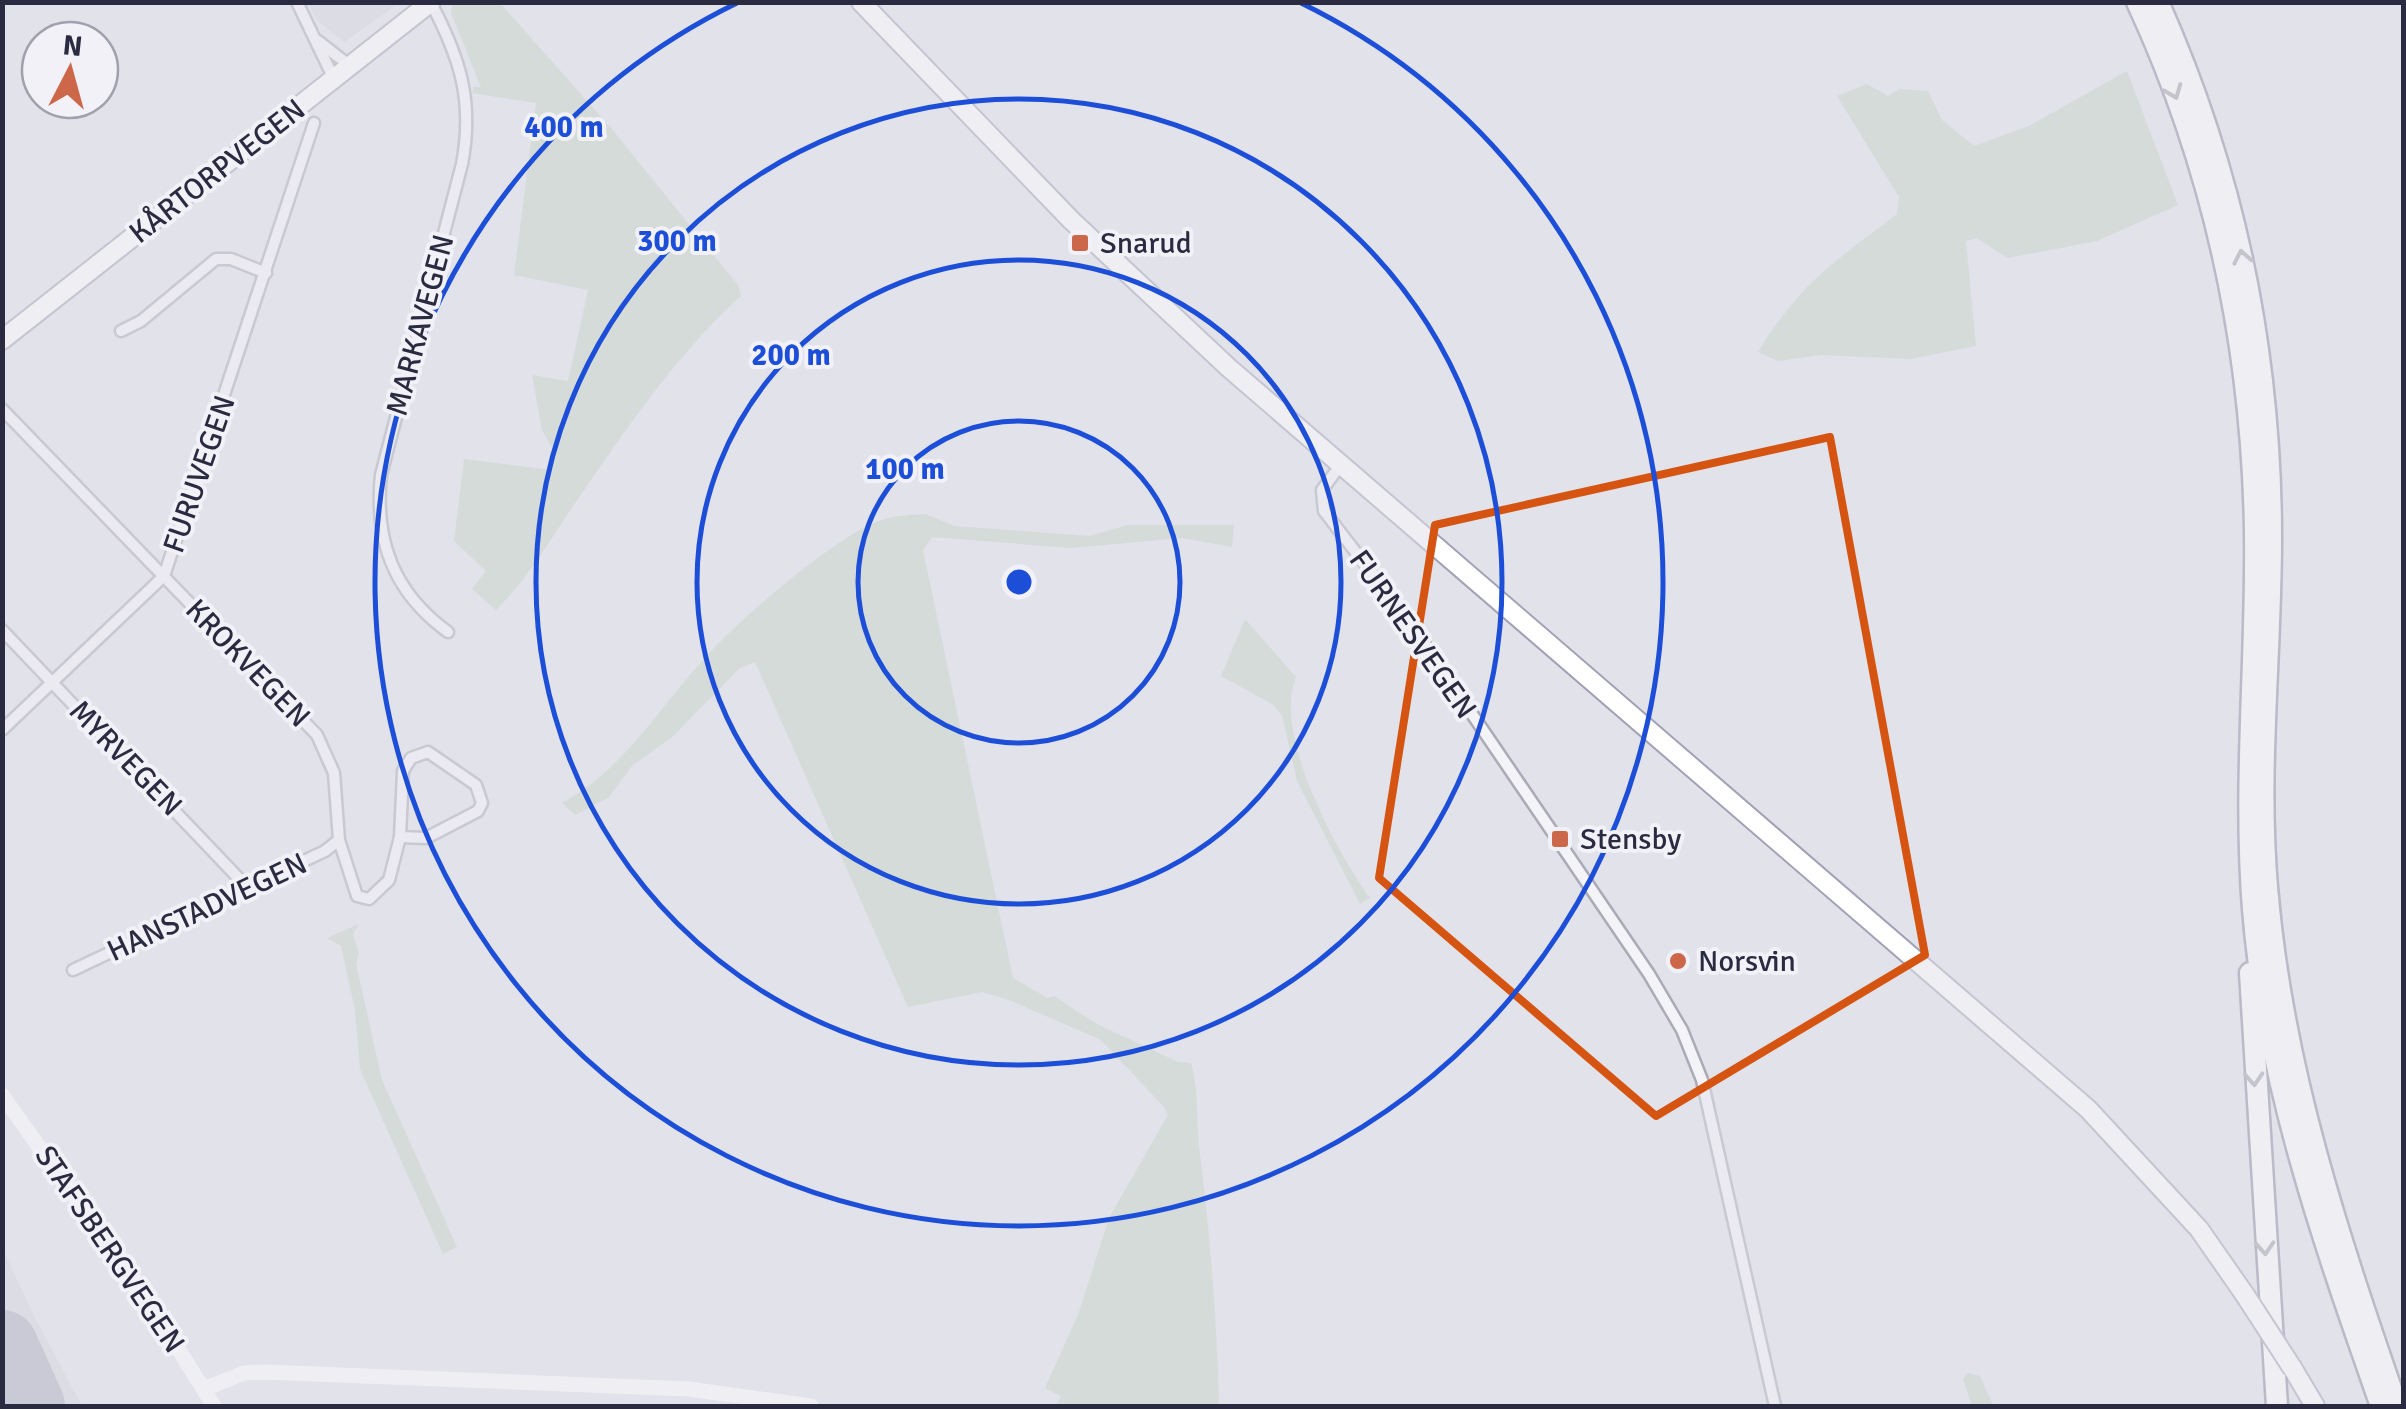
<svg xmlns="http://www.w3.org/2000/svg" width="2406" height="1409" font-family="Signika,sans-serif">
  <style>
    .built { fill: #d4d4df }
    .green { fill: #c3d3c5 }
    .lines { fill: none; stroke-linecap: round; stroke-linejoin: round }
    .runway { stroke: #aeaebe; stroke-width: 72 }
    .minor-casing { stroke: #aaabb7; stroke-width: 15 }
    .primary-casing { stroke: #a1a1b5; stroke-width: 22 }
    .motorway-casing { stroke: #8989a0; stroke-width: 25 }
    .minor { stroke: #f4f4f8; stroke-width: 10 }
    .secondary { stroke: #fff; stroke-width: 15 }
    .primary { stroke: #fff; stroke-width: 18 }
    .motorway { stroke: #fff; stroke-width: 20 }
    .primary-bridge-casing { stroke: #a1a1b5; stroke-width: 22; stroke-linecap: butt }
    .primary-bridge { stroke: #fff; stroke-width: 18 }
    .oneway { stroke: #9f9faa }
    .marked { fill: none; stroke: #d55411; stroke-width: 8; stroke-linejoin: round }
    .ring { fill: none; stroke: #1d4ed8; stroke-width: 5 }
    .poi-dot { fill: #cc674a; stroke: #f1f1f7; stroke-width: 4 }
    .labels { text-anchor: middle; stroke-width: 8; stroke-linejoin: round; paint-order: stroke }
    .street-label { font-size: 30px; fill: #2a2a41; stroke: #f1f1f7 }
    .poi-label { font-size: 30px; fill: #2a2a41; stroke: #f1f1f7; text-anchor: start }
    .centre { fill: #1d4ed8; stroke: #f1f1f7; stroke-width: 5 }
    .ring-label { font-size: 30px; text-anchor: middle; font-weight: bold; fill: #1d4ed8; stroke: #f1f1f7; stroke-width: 8; stroke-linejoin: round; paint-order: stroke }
  </style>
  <rect width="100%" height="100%" fill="#e1e2ea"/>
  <g class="built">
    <path d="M308 3H399L344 42 317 20Z"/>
    <path d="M2 1248 36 1320 82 1406H3Z"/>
  </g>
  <g class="green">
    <path d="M453 3H500L611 128 738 285 741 296C675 355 620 438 569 512 546 547 526 580 496 610L472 589 486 571 454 541 464 459 552 470 554 451 542 430 532 375 568 381 588 290 514 275 536 103 472 93 474 87H481L451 13Z"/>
    <path d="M2127 71 2178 205 2097 241 2008 258 1976 238 1966 241 1976 346 1911 359 1821 355 1778 361 1758 352C1802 281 1833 263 1897 214L1899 197 1837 96 1867 84 1888 96 1900 89 1928 91 1942 120 1974 146 2029 126Z"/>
    <path d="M926 514 954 526 1089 536 1128 525H1234L1232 547 1182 538 1071 548 932 537 923 550 1013 978 1048 998 1054 996 1097 1024 1178 1062 1191 1063C1199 1092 1196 1117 1199 1146 1210 1233 1217 1319 1219 1406H1056L1061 1396 1045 1388 1078 1315 1109 1218 1168 1115 1165 1108 1101 1040 1009 1000 982 992 908 1007 755 662 740 668 672 737 632 766 609 797 575 815 562 803C633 764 665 695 722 640 757 605 830 543 873 523 890 516 908 515 926 514Z"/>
    <path d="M1245 619 1296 677C1272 733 1337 853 1370 898L1360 904 1297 781 1282 715 1272 704 1221 676Z"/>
    <path d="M359 924 353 934 359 953 356 964 382 1080 457 1247 443 1254 360 1069 355 1010 341 946 327 938Z"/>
    <path d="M1968 1373 1980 1376 1993 1406H1972L1963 1379Z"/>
  </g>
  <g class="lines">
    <path class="runway" d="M2 1346 29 1406"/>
    <g class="minor-casing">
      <g id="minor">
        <path d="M297 2 334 79"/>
        <path d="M431 3C460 58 474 101 462 164L381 475C374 541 394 593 448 632"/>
        <path d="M318 41 350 66"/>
        <path d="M121 331 141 321 216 259H231L266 273"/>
        <path d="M2 409 317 735 334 773 339 840 357 896 369 899 389 880 400 837"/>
        <path d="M1339 467 1322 490 1324 511 1408 620 1649 974 1682 1030 1702 1080 1775 1406"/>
        <path d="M2 630 247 887"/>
        <path d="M2 730 164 576 314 123"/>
        <path d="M428 752 476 785 482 803 478 811 426 838 400 837 403 771 411 758Z"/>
        <path d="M73 970 325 851 339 840"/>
      </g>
    </g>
    <g class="primary-casing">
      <g id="primary">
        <path d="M861 2 1071 220 1229 368 2088 1109 2199 1229 2245 1295"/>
        <path d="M2 340 431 2"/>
        <path d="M2293 1369 2315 1406"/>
      </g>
    </g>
    <g class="motorway-casing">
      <g id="motorway">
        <path d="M2137 2C2214 168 2252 348 2255 531 2257 657 2243 783 2253 909 2267 1083 2324 1243 2381 1406"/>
        <path d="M2158 2C2234 172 2271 354 2271 539 2271 655 2257 771 2267 887 2282 1069 2338 1235 2397 1406"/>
        <path d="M2250 973 2277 1406"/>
      </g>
    </g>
    <use href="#minor" class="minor"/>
    <g class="secondary">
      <path d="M2 1095 141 1290 214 1406"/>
      <path d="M204 1389 244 1373 264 1372 689 1389 811 1406"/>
    </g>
    <use href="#primary" class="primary"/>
    <use href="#motorway" class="motorway"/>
    <g class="primary-bridge-casing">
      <path id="primary-bridge" d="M2245 1295 2293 1369"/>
    </g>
    <use href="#primary-bridge" class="primary-bridge"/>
  </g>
  <defs><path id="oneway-chevron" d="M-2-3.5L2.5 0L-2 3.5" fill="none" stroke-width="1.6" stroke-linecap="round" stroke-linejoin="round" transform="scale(2.5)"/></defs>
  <g class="oneway">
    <use href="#oneway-chevron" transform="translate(2174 92) rotate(69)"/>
    <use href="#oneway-chevron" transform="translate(2242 257) rotate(-101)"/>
    <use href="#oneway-chevron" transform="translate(2254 1079) rotate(86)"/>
    <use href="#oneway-chevron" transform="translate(2265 1248) rotate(86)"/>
  </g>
  <path d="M0 0H2406V1409H0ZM1830 437 1925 955 1656 1116 1379 878 1435 525Z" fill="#e1e2ea" fill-opacity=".55" fill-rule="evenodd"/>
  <path class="marked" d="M1830 437 1925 955 1656 1116 1379 878 1435 525Z"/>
  <g class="ring">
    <circle cx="1019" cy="582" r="161"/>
    <circle cx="1019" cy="582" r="322"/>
    <circle cx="1019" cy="582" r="483"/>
    <path d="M1301 3A644 644 0 1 1 737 3"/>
  </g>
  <g class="poi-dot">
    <rect x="1070" y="233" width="20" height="20" rx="5"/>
    <rect x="1550" y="829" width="20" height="20" rx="5"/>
    <circle cx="1678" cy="961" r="10"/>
  </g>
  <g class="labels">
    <g class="street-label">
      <text transform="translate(217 171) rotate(-38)" y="10">KÅRTORPVEGEN</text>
      <text transform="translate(420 325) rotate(-75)" y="10">MARKAVEGEN</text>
      <text transform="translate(199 474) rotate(-71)" y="10">FURUVEGEN</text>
      <text transform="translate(1413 634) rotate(55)" y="10">FURNESVEGEN</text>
      <text transform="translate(248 663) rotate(46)" y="10">KROKVEGEN</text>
      <text transform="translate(126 758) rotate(46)" y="10">MYRVEGEN</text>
      <text transform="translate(207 907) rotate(-25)" y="10">HANSTADVEGEN</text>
      <text transform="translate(110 1249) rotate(56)" y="10">STAFSBERGVEGEN</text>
    </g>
    <g class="poi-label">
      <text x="1100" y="253">Snarud</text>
      <text x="1580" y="849">Stensby</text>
      <text x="1698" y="971">Norsvin</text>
    </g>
  </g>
  <circle cx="1019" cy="582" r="15" class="centre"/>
  <g class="ring-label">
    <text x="564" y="137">400 m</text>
    <text x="677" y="251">300 m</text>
    <text x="791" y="365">200 m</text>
    <text x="905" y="479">100 m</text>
  </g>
  <rect width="2406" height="1409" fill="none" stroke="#2a2a41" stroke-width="10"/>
  <g transform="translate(70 70) rotate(6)"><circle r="48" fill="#f1f1f7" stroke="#a1a1ae" stroke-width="2.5"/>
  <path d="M0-8L18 38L0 25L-18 38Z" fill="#cc674a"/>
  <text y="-15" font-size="28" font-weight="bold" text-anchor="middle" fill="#2a2a41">N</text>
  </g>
</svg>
